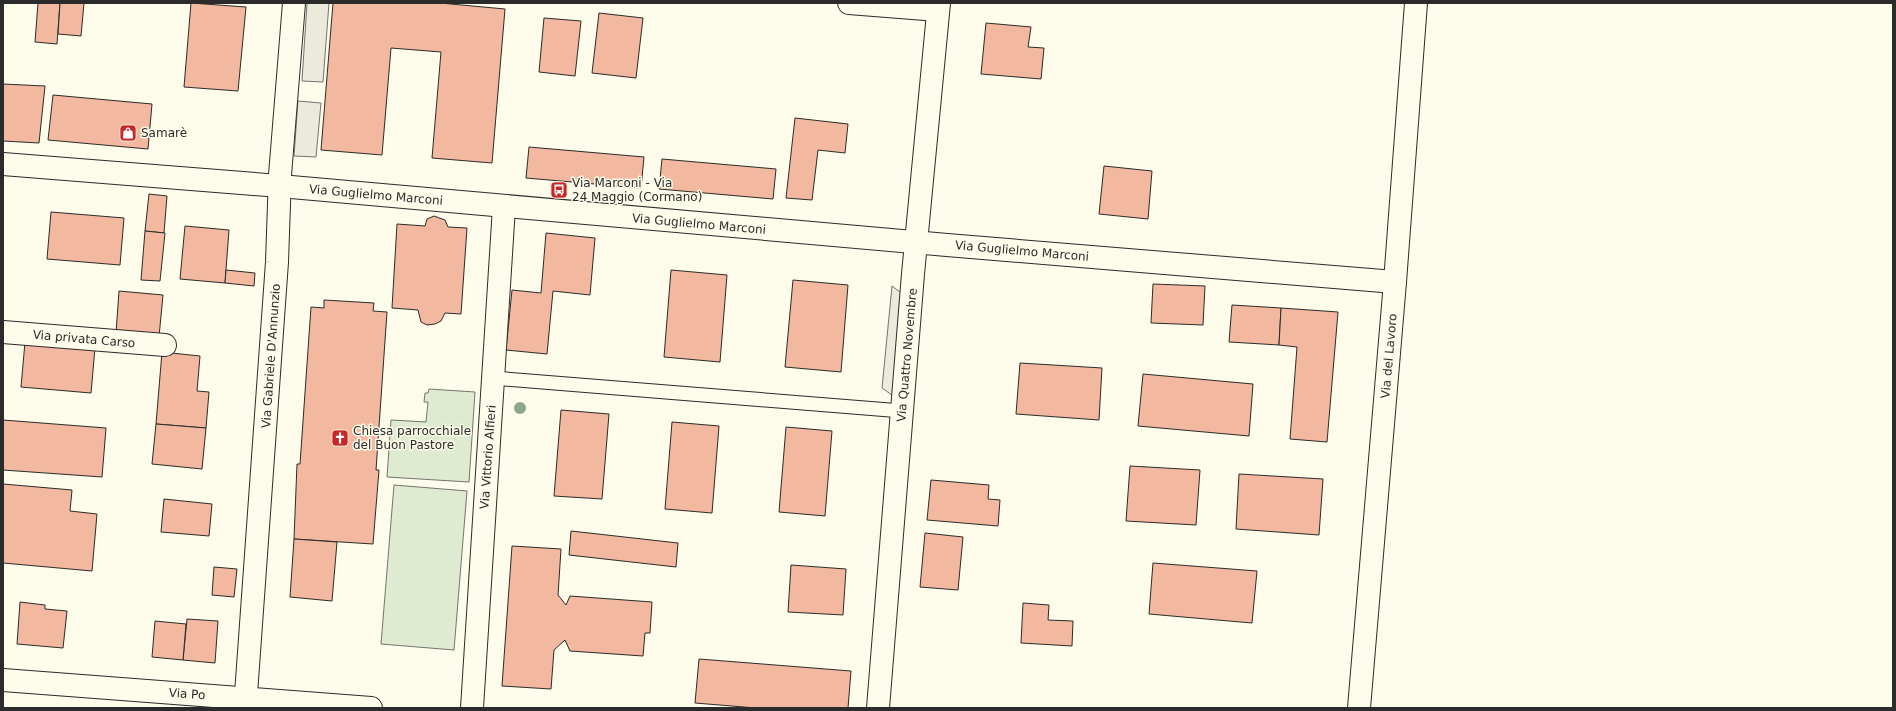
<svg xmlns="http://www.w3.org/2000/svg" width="1896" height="711" font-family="'DejaVu Sans',sans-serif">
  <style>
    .green { fill: #deebd1; stroke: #74746e }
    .parking { fill: #eceadb; stroke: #74746e }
    .building { fill: #f2b8a0; stroke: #2b2b2b }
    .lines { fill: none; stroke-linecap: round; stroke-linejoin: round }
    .lane-casing { stroke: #2b2b2b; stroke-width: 15 }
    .street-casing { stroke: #2b2b2b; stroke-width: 24 }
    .lane { stroke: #fdfbea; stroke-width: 13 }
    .street { stroke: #fdfbea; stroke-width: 22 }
    .tree { fill: #8ea78a }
    .labels { text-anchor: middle; stroke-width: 3; stroke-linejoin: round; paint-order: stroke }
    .poi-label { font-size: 12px; fill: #2b2b2b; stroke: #fdfbea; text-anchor: start }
    .street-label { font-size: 12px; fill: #2b2b2b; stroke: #fdfbea }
  </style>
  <rect width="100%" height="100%" fill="#fdfbea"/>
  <g class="green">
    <path d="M429 389 475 392 469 482 387 477 391 420 426 422 428 402H424L425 393H428Z"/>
    <path d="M394 485 467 491 454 650 381 644Z"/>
  </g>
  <g class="parking">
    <path d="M307 3H329L323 82 302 81Z"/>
    <path d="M298 101 321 103 316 157 294 156Z"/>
    <path d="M892 286 908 298 899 400 882 388Z"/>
  </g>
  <g class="building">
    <path d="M38 3H60L57 44 35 42Z"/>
    <path d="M60 3H84L81 36 58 34Z"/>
    <path d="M191 3 246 7 238 91 184 87Z"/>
    <path d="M333 3H440L505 9 492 163 432 158 441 52 391 48 382 155 321 150Z"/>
    <path d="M599 13 643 18 636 78 592 73Z"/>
    <path d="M544 18 581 21 575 76 539 72Z"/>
    <path d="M986 23 1031 27 1028 47 1044 48 1041 79 981 74Z"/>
    <path d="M3 84 45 86 39 143 3 141Z"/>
    <path d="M53 95 152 104 148 149 48 140Z"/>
    <path d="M795 118 848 124 845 153 818 150 812 200 786 198Z"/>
    <path d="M529 147 644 157 641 188 526 178Z"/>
    <path d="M662 159 776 169 773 199 659 189Z"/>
    <path d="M1104 166 1152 171 1148 219 1099 214Z"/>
    <path d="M149 194 167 196 164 233 145 231Z"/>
    <path d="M51 212 124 218 120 265 47 259Z"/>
    <path d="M434 216 445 220 448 227 467 228 461 314 445 313 441 321 435 324 427 325 421 322 418 310 392 308 397 224 425 226 427 219Z"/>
    <path d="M185 226 229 230 225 283 180 279Z"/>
    <path d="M145 231 165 233 160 281 141 280Z"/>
    <path d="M546 233 595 238 590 295 553 291 547 354 506 350 512 290 541 293Z"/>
    <path d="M226 270 255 273 254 286 225 283Z"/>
    <path d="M671 270 727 275 720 362 664 357Z"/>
    <path d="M793 280 848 285 841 372 785 367Z"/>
    <path d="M1153 284 1205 286 1203 325 1151 323Z"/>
    <path d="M119 291 163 295 159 337 116 333Z"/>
    <path d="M324 300 374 303 373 311 387 312 376 470H379L373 544 294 539 297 464H300L311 307 324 308Z"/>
    <path d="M1232 305 1281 308 1279 345 1229 342Z"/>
    <path d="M1281 308 1338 312 1327 442 1290 439 1297 347 1279 345Z"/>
    <path d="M25 342 95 348 91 393 21 387Z"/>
    <path d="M162 352 200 356 197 391 209 392 206 428 156 424Z"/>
    <path d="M1020 363 1102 368 1099 420 1016 414Z"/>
    <path d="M1143 374 1253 384 1249 436 1138 426Z"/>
    <path d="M561 410 609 414 602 499 554 496Z"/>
    <path d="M3 420 106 428 102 477 3 470Z"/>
    <path d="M672 422 719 426 712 513 665 509Z"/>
    <path d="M156 424 206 428 202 469 152 464Z"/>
    <path d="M786 427 832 431 825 516 779 512Z"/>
    <path d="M1130 466 1200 470 1196 525 1126 521Z"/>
    <path d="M1239 474 1323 479 1319 535 1236 529Z"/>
    <path d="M931 480 989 485 988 499 1000 500 998 526 927 520Z"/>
    <path d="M3 484 72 490 70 511 97 514 92 571 3 563Z"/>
    <path d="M164 499 212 504 209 536 161 532Z"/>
    <path d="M571 531 678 543 676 567 569 555Z"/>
    <path d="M925 533 963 537 958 590 920 587Z"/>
    <path d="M294 539 337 542 332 601 290 597Z"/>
    <path d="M512 546 561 549 558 595 566 605 570 596 652 602 650 633H645L643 656 570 651 565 640 554 650 551 689 502 686Z"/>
    <path d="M1153 563 1257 571 1252 623 1149 614Z"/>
    <path d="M791 565 846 569 843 615 788 612Z"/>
    <path d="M214 567 237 569 234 597 212 595Z"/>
    <path d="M20 602 45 605V609L67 611 63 648 17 644Z"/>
    <path d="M1023 603 1049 605 1048 620 1073 621 1072 646 1021 643Z"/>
    <path d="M187 619 218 621 215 663 183 660Z"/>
    <path d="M155 621 186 624 183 660 152 657Z"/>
    <path d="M699 659 851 671 848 708H756L695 703Z"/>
  </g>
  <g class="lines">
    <g class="lane-casing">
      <path id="lane" d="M493 378 902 411"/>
    </g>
    <g class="street-casing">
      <g id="street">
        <path d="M849 3 938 10"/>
        <path d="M3 164 280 186 947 245 1395 282"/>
        <path d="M3 332 165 345"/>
        <path d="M3 680 371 708"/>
        <path d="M245 708 277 262 280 175 294 3"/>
        <path d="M472 708 504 207"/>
        <path d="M878 708 913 274 939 3"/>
        <path d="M1359 708 1395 282 1416 3"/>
      </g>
    </g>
    <use href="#lane" class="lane"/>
    <use href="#street" class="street"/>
  </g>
  <circle class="tree" cx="520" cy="408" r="6"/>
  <defs>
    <g id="shop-square" transform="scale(0.9)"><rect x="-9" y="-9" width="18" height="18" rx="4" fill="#c62828" stroke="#fdfbea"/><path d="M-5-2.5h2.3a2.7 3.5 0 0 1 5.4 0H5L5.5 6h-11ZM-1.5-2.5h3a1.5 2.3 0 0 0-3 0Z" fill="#fff"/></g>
    <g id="bus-square" transform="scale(0.9)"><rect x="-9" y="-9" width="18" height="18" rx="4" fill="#c62828" stroke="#fdfbea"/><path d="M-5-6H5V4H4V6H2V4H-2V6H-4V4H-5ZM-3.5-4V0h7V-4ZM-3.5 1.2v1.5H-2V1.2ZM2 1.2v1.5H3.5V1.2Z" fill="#fff"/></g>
    <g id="church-square" transform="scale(0.9)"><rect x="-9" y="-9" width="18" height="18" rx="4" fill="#c62828" stroke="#fdfbea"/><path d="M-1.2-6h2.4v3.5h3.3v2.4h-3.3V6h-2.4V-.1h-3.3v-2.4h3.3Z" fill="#fff"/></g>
  </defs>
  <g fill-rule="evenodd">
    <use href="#shop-square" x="128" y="133"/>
    <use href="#bus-square" x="559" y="190"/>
    <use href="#church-square" x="340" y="438"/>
  </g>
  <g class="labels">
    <g class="poi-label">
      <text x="141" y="137">Samarè</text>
      <text x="572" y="187">Via Marconi - Via<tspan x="572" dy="14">24 Maggio (Cormano)</tspan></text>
      <text x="353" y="435">Chiesa parrocchiale<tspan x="353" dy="14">del Buon Pastore</tspan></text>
    </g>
    <g class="street-label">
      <text transform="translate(376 195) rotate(5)" y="4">Via Guglielmo Marconi</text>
      <text transform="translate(699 224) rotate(5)" y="4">Via Guglielmo Marconi</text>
      <text transform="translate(1022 251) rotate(5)" y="4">Via Guglielmo Marconi</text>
      <text transform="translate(84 339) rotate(5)" y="4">Via privata Carso</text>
      <text transform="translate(907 355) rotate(-85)" y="4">Via Quattro Novembre</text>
      <text transform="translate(271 356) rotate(-86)" y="4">Via Gabriele D'Annunzio</text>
      <text transform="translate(1389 356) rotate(-85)" y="4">Via del Lavoro</text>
      <text transform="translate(488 457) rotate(-86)" y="4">Via Vittorio Alfieri</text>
      <text transform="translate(187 694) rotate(4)" y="4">Via Po</text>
    </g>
  </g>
  <rect width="1896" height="711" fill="none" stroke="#2b2b2b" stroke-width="8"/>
</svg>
